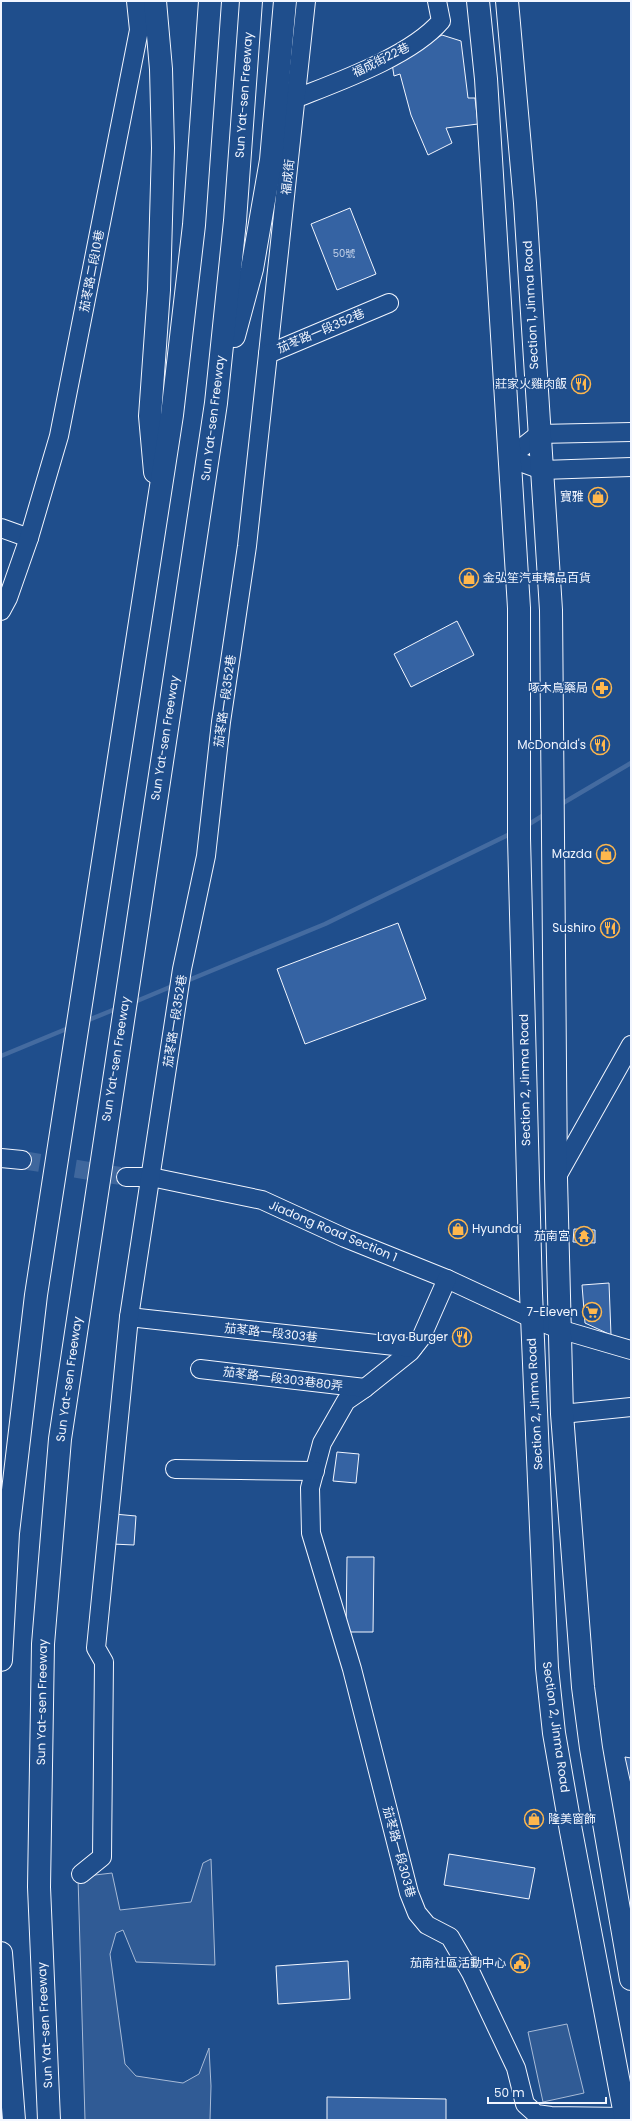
<svg xmlns="http://www.w3.org/2000/svg" width="632" height="2121" font-family="Poppins,'Noto Sans TC',sans-serif">
  <style>
    .built { fill: #305b95; stroke: #a8bbd7 }
    .lines { fill: none; stroke-linecap: round; stroke-linejoin: round }
    .stream { stroke: #446ba0; stroke-width: 4.5 }
    .building { fill: #3563a3; stroke: #f2f6ff }
    .minor-tunnel { stroke: #3f679d; stroke-width: 18; stroke-dasharray: 18 9; stroke-linecap: butt }
    .minor-casing { stroke: #f2f6ff; stroke-width: 20 }
    .major-casing { stroke: #f2f6ff; stroke-width: 24 }
    .highway-casing { stroke: #f2f6ff; stroke-width: 24 }
    .minor { stroke: #1f4e8c; stroke-width: 18 }
    .major { stroke: #1f4e8c; stroke-width: 22 }
    .highway { stroke: #1f4e8c; stroke-width: 22 }
    .labels { text-anchor: middle; stroke-width: 3; stroke-linejoin: round; paint-order: stroke }
    .number-label { font-size: 10px; fill: #c3d1e8 }
    .street-label { font-size: 12px; fill: #f2f6ff; stroke: #1f4e8c }
    .poi-label { font-size: 12px; fill: #f2f6ff; stroke: #1f4e8c; text-anchor: end }
  </style>
  <rect width="100%" height="100%" fill="#1f4e8c"/>
  <g class="built">
    <path d="M211 1859 215 1965 136 1962 123 1930 116 1933 110 1954 125 2064 136 2076 183 2083 199 2074 209 2048 211 2086 210 2120H85L78 1877 112 1873 120 1910 191 1902 203 1863Z"/>
    <path d="M567 2024 584 2093 543 2102 528 2032Z"/>
  </g>
  <g class="lines">
    <g class="stream">
      <path d="M558 806 631 763"/>
      <path d="M526 826 547 813"/>
      <path d="M184 982 325 924 512 833"/>
      <path d="M132 1003 175 985"/>
      <path d="M86 1021 118 1008"/>
      <path d="M1 1056 71 1027"/>
    </g>
  </g>
  <g class="building">
    <path d="M442 35 461 41 468 98H475L478 124 446 128 452 143 428 155 411 115 400 74 394 76 392 63Z"/>
    <path d="M350 208 376 274 337 290 311 224Z"/>
    <path d="M457 621 474 655 411 687 394 654Z"/>
    <path d="M398 923 426 999 305 1044 277 969Z"/>
    <path d="M574 1229 595 1230V1243L573 1242Z"/>
    <path d="M609 1283 611 1335 585 1323 582 1285Z"/>
    <path d="M337 1452 359 1454 356 1483 333 1481Z"/>
    <path d="M114 1514 136 1516 134 1545 112 1544Z"/>
    <path d="M347 1557H374L373 1632H346Z"/>
    <path d="M625 1757 631 1758V1784Z"/>
    <path d="M449 1854 535 1868 529 1899 444 1885Z"/>
    <path d="M348 1961 350 1999 278 2004 276 1966Z"/>
    <path d="M327 2097 446 2099V2120H327Z"/>
  </g>
  <g class="lines">
    <path class="minor-tunnel" d="M22 1160 126 1177"/>
    <g class="minor-casing">
      <g id="minor">
        <path d="M297 98C340 81 411 56 441 21L437 1"/>
        <path d="M268 354 306 1"/>
        <path d="M509 458 539 434 631 432"/>
        <path d="M509 458 542 470 631 467"/>
        <path d="M1 528 29 538"/>
        <path d="M1 611 8 598 29 538 59 436 139 30 136 1"/>
        <path d="M1 1158 22 1160"/>
        <path d="M126 1177H151L262 1200 345 1238 447 1279 531 1318 559 1329 631 1350"/>
        <path d="M556 1178 631 1045"/>
        <path d="M447 1279 421 1338 410 1352 365 1388 346 1401 322 1443 310 1488 311 1533 352 1669 409 1893 417 1913 427 1925 450 1937 471 1973 516 2068 525 2104 536 2114 551 2116 625 2117"/>
        <path d="M129 1317 413 1348"/>
        <path d="M200 1369 365 1388"/>
        <path d="M562 1414 631 1407"/>
        <path d="M175 1469 315 1471"/>
        <path d="M81 1874 102 1857 104 1662 96 1648 129 1317 182 969 206 856 221 722 247 546 268 354 389 303"/>
      </g>
    </g>
    <g class="major-casing">
      <g id="major">
        <path d="M478 1 486 79 519 608V838L531 1293 547 1668 554 1733 571 1831 626 2120"/>
        <path d="M507 1 525 203 551 610 556 1178 562 1414 583 1687 591 1748 631 1979"/>
      </g>
    </g>
    <g class="highway-casing">
      <g id="highway">
        <path d="M155 1 161 69 163 148 159 290 150 416 155 472"/>
        <path d="M234 336 252 269 271 160 285 1"/>
        <path d="M1 1660 8 1533 36 1295 172 415 194 225 210 1"/>
        <path d="M1 1953 14 2120"/>
        <path d="M49 2120 39 1887 43 1644 60 1439 216 403 235 221 251 1"/>
      </g>
    </g>
    <use href="#minor" class="minor"/>
    <use href="#major" class="major"/>
    <use href="#highway" class="highway"/>
  </g>
  <defs>
    <g id="restaurant-ring" transform="scale(1)"><circle r="9.5" fill="#1f4e8c" stroke="#ffb74d" stroke-width="1.5"/><path d="M-5-6h1v4h1v-4h1v4h1v-4h1v5L-1.5 .5V6h-2V.5L-5-1ZM5-6V6H3V1.5H1.5Q1.5-4 5-6Z" fill="#ffb74d"/></g>
    <g id="shop-ring" transform="scale(1)"><circle r="9.5" fill="#1f4e8c" stroke="#ffb74d" stroke-width="1.5"/><path d="M-5-2.5h2.3a2.7 3.5 0 0 1 5.4 0H5L5.5 6h-11ZM-1.5-2.5h3a1.5 2.3 0 0 0-3 0Z" fill="#ffb74d"/></g>
    <g id="pharmacy-ring" transform="scale(1)"><circle r="9.5" fill="#1f4e8c" stroke="#ffb74d" stroke-width="1.5"/><path d="M-2-6h4v4h4v4h-4v4h-4v-4h-4v-4h4Z" fill="#ffb74d"/></g>
    <g id="temple-ring" transform="scale(1)"><circle r="9.5" fill="#1f4e8c" stroke="#ffb74d" stroke-width="1.5"/><path d="M0-6L5-2H3V0L6.5 2.5H4V6H1.5V3h-3V6H-4V2.5H-6.5L-3 0V-2H-5Z" fill="#ffb74d"/></g>
    <g id="supermarket-ring" transform="scale(1)"><circle r="9.5" fill="#1f4e8c" stroke="#ffb74d" stroke-width="1.5"/><path d="M-6-5.5h2.5l.6 2H6L4.5 2H-2.5L-4.4-4H-6ZM-1.5 3.2a1.3 1.3 0 1 0 .1 0ZM3 3.2a1.3 1.3 0 1 0 .1 0Z" fill="#ffb74d"/></g>
    <g id="civic-ring" transform="scale(1)"><circle r="9.5" fill="#1f4e8c" stroke="#ffb74d" stroke-width="1.5"/><path d="M-.6-6.5H3V-4.5H.6V-3L4-1V1h2V6H-6V1h2V-1L-.6-3ZM-1.2 2.5V6h2.4V2.5Z" fill="#ffb74d"/></g>
  </defs>
  <g fill-rule="evenodd">
    <use href="#restaurant-ring" x="581" y="384"/>
    <use href="#shop-ring" x="598" y="497"/>
    <use href="#shop-ring" x="469" y="578"/>
    <use href="#pharmacy-ring" x="602" y="688"/>
    <use href="#restaurant-ring" x="600" y="745"/>
    <use href="#shop-ring" x="606" y="854"/>
    <use href="#restaurant-ring" x="610" y="928"/>
    <use href="#shop-ring" x="458" y="1229"/>
    <use href="#temple-ring" x="584" y="1236"/>
    <use href="#supermarket-ring" x="592" y="1312"/>
    <use href="#restaurant-ring" x="462" y="1337"/>
    <use href="#shop-ring" x="534" y="1819"/>
    <use href="#civic-ring" x="520" y="1963"/>
  </g>
  <g class="labels">
    <g class="number-label">
      <text x="344" y="257">50號</text>
    </g>
    <g class="street-label">
      <text transform="translate(381 60) rotate(-26)" y="4">福成街22巷</text>
      <text transform="translate(244 95) rotate(-86)" y="4">Sun Yat-sen Freeway</text>
      <text transform="translate(288 177) rotate(-84)" y="4">福成街</text>
      <text transform="translate(92 271) rotate(-79)" y="4">茄苳路二段10巷</text>
      <text transform="translate(531 305) rotate(-93)" y="4">Section 1, Jinma Road</text>
      <text transform="translate(321 331) rotate(-23)" y="4">茄苳路一段352巷</text>
      <text transform="translate(213 418) rotate(-83)" y="4">Sun Yat-sen Freeway</text>
      <text transform="translate(225 701) rotate(-82)" y="4">茄苳路一段352巷</text>
      <text transform="translate(165 738) rotate(-81)" y="4">Sun Yat-sen Freeway</text>
      <text transform="translate(175 1021) rotate(-81)" y="4">茄苳路一段352巷</text>
      <text transform="translate(116 1059) rotate(-81)" y="4">Sun Yat-sen Freeway</text>
      <text transform="translate(525 1080) rotate(-91)" y="4">Section 2, Jinma Road</text>
      <text transform="translate(333 1231) rotate(23)" y="4">Jiadong Road Section 1</text>
      <text transform="translate(271 1333) rotate(6)" y="4">茄苳路一段303巷</text>
      <text transform="translate(69 1379) rotate(-82)" y="4">Sun Yat-sen Freeway</text>
      <text transform="translate(283 1379) rotate(7)" y="4">茄苳路一段303巷80弄</text>
      <text transform="translate(535 1404) rotate(-93)" y="4">Section 2, Jinma Road</text>
      <text transform="translate(42 1702) rotate(-89)" y="4">Sun Yat-sen Freeway</text>
      <text transform="translate(556 1727) rotate(82)" y="4">Section 2, Jinma Road</text>
      <text transform="translate(399 1852) rotate(75)" y="4">茄苳路一段303巷</text>
      <text transform="translate(45 2025) rotate(-93)" y="4">Sun Yat-sen Freeway</text>
    </g>
    <g class="poi-label">
      <text x="567" y="388">莊家火雞肉飯</text>
      <text x="584" y="501">寶雅</text>
      <text x="483" y="582" text-anchor="start">金弘笙汽車精品百貨</text>
      <text x="588" y="692">啄木鳥藥局</text>
      <text x="586" y="749">McDonald's</text>
      <text x="592" y="858">Mazda</text>
      <text x="596" y="932">Sushiro</text>
      <text x="472" y="1233" text-anchor="start">Hyundai</text>
      <text x="570" y="1240">茄南宮</text>
      <text x="578" y="1316">7-Eleven</text>
      <text x="448" y="1341">Laya Burger</text>
      <text x="548" y="1823" text-anchor="start">隆美窗飾</text>
      <text x="506" y="1967">茄南社區活動中心</text>
    </g>
  </g>
  <rect width="632" height="2121" fill="none" stroke="#f2f6ff" stroke-width="4"/>
  <path d="M488 2097v6h118v-6" fill="none" stroke="#f2f6ff" stroke-width="2"/>
  <text x="494" y="2097" font-size="12" fill="#f2f6ff" stroke="#1f4e8c" stroke-width="3" paint-order="stroke">50 m</text>
</svg>
